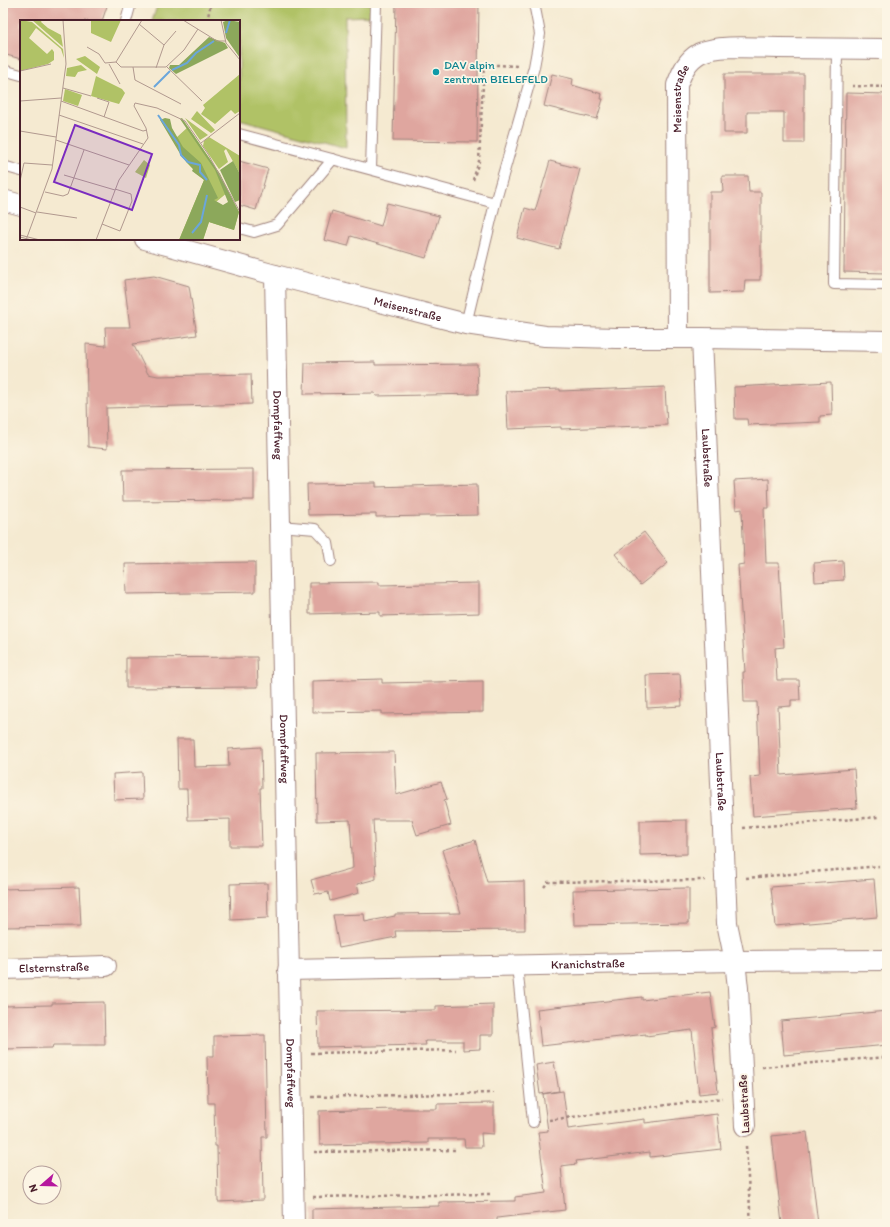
<svg xmlns="http://www.w3.org/2000/svg" width="890" height="1227" font-family="Itim,sans-serif">
  <style>
    .green { fill: #b0c266; stroke: #7d7048 }
    .building { fill: #dfa69f }
    .lines { fill: none; stroke-linecap: round; stroke-linejoin: round }
    .lane-casing { stroke: #a0847e; stroke-width: 12 }
    .street-casing { stroke: #a0847e; stroke-width: 22 }
    .path { stroke: #a0847e; stroke-width: 2.5; stroke-dasharray: 3 3; stroke-linecap: butt }
    .lane { stroke: #fff; stroke-width: 10 }
    .street { stroke: #fff; stroke-width: 20 }
    .culture-dot { fill: #0f9aa8; stroke: #fcf5e5; stroke-width: 1.5 }
    .labels { text-anchor: middle; stroke-width: 3.5; stroke-linejoin: round; paint-order: stroke }
    .culture-label { font-size: 12px; fill: #0d838f; stroke: #fcf5e5; text-anchor: start }
    .street-label { font-size: 12px; fill: #4a1f2b; stroke: #fcf5e5 }
    .inset-river { fill: none; stroke: #6aa6db; stroke-width: 2 }
    .inset-road { fill: none; stroke: #b1998f; stroke-width: 1 }
    .view { fill: #7b2cbf; fill-opacity: 0.15; stroke: #7b2cbf; stroke-width: 2 }
    .inset-edge { fill: none; stroke: #4a1f2b; stroke-width: 2 }
  </style>
  <rect width="100%" height="100%" fill="#fcf5e5"/>
  <filter id="ink" filterUnits="userSpaceOnUse"><feTurbulence type="fractalNoise" baseFrequency=".025" numOctaves="2"/><feDisplacementMap in="SourceGraphic" scale="8" xChannelSelector="R" yChannelSelector="G"/><feConvolveMatrix kernelMatrix="1 2 1 2 8 2 1 2 1" color-interpolation-filters="sRGB"/></filter>
  <filter id="wash" filterUnits="userSpaceOnUse"><feTurbulence type="fractalNoise" baseFrequency=".012" numOctaves="4" result="noise"/><feDisplacementMap in="SourceGraphic" scale="16" xChannelSelector="R" yChannelSelector="G"/><feGaussianBlur stdDeviation="0.9" result="paint"/><feColorMatrix in="noise" values="0 0 0 0 0 0 0 0 0 0 0 0 0 0 0 0 0 1.4 0 .05"/><feComposite in="paint" operator="in"/></filter>
  <g filter="url(#wash)">
    <rect width="100%" height="100%" fill="#f5ead1"/>
    <path class="green" d="M158 3H370L371 16 345 17 346 148 239 119V21H152Z"/>
    <g id="blocks">
      <g class="building">
        <path d="M3 3H108L102 21H21V59L3 54Z"/>
        <path d="M396 3H479L477 142 393 141Z"/>
        <path d="M552 74 573 79 572 85 602 94 601 99H603L597 119 544 106Z"/>
        <path d="M724 74H804V143H784V112H747V133H724Z"/>
        <path d="M846 93 887 94V273L844 272Z"/>
        <path d="M239 161 268 169 256 210 239 205Z"/>
        <path d="M550 161 580 169 559 249 517 238 525 208 535 211Z"/>
        <path d="M722 176H748L749 192H761V276H760V280H745L744 292 710 293V192H723Z"/>
        <path d="M387 203 439 216 426 258 351 236 348 246 324 240 332 211 381 226Z"/>
        <path d="M154 276 189 286 197 335 133 344 148 374 158 376 251 374 252 404 106 408 107 449 88 447 86 344 106 346 105 327H130L124 280Z"/>
        <path d="M375 362V365L477 364 478 394 376 396 375 393 304 394 305 363Z"/>
        <path d="M831 382 832 415 820 416V422L748 425 747 419H735L734 387Z"/>
        <path d="M665 387 667 425 561 429V427L508 429 506 391 560 389V391Z"/>
        <path d="M254 469V500L123 501 122 470Z"/>
        <path d="M768 479 769 508H764L766 563H779L784 647 775 648 777 680H799L800 700H791V706L778 707 781 775 854 769 857 808 753 816 750 777 760 776 757 702H744L743 672H745L738 565 744 564 742 509 736 510 734 481Z"/>
        <path d="M376 483V487L477 484 478 515 376 517V514L308 515 307 484Z"/>
        <path d="M644 532 668 563 640 585 615 554Z"/>
        <path d="M843 561 844 580 815 582 814 563Z"/>
        <path d="M255 562V592L126 594 125 564Z"/>
        <path d="M379 582V585L479 583V613L380 616V612L309 614V583Z"/>
        <path d="M257 657 258 687 126 688V658Z"/>
        <path d="M680 674 682 706 647 708 646 675Z"/>
        <path d="M382 679V683L483 681V712L382 714V711L312 712V681Z"/>
        <path d="M177 739H193L194 767 229 766 228 749 261 747 262 788H260L262 846H230V819L188 820 187 789H178Z"/>
        <path d="M394 752 396 795 441 782 447 799 444 800 451 825 417 835 412 820H373L376 879 357 884 359 893 330 901 328 892 320 894V893L315 894 311 880 353 868 350 820 317 821 316 753Z"/>
        <path d="M142 772 143 799 114 800 113 774Z"/>
        <path d="M687 820V854L640 855V821Z"/>
        <path d="M475 840 487 882 524 881 525 930 395 931 396 937 339 948 333 915 364 914 365 922 395 916V914L461 913 442 850Z"/>
        <path d="M874 879 877 917 775 926 771 887Z"/>
        <path d="M267 883 268 918 231 920 230 884Z"/>
        <path d="M79 887 81 926 3 927V889Z"/>
        <path d="M689 888V923L574 925 573 890Z"/>
        <path d="M710 992 715 1027 711 1028 718 1092 699 1094 692 1030 646 1036V1034L541 1046 537 1009 642 997V1000Z"/>
        <path d="M104 1002 105 1045H53L52 1048 3 1049V1006L52 1005V1003Z"/>
        <path d="M493 1004V1035H480V1049L463 1050V1041H425L426 1045 318 1047 317 1011 436 1010V1006Z"/>
        <path d="M887 1011V1045L784 1055 781 1021Z"/>
        <path d="M265 1035 267 1137H262L263 1200 218 1202 217 1146H215L214 1103H208L207 1056H214V1036Z"/>
        <path d="M554 1062 559 1091 540 1094 536 1065Z"/>
        <path d="M563 1091 568 1129 645 1119V1123L717 1114 721 1149 650 1157V1152L576 1161 577 1164 561 1166 565 1210 497 1218V1224H312V1209L439 1206V1202L515 1201V1197L546 1193 538 1132 548 1131 543 1094Z"/>
        <path d="M494 1103V1134L481 1133 482 1147H465L464 1139H428V1143L320 1145 319 1111 395 1109H437V1104Z"/>
        <path d="M807 1132 818 1224H782L772 1136Z"/>
      </g>
    </g>
  </g>
  <g filter="url(#ink)">
    <use href="#blocks" fill-opacity="0" stroke="#a0847e" stroke-width="1"/>
    <g class="lines">
      <g class="lane-casing">
        <g id="lane">
          <path d="M126 21 131 3"/>
          <path d="M837 49 834 284 887 285"/>
          <path d="M3 70 21 75"/>
          <path d="M239 134 495 203 466 324"/>
          <path d="M3 166 21 171"/>
          <path d="M371 169 376 3"/>
          <path d="M495 203 534 67 540 34 534 3"/>
          <path d="M239 228 254 232 277 225 333 159"/>
          <path d="M280 526 315 529 328 543 331 561"/>
          <path d="M517 965 533 1122"/>
        </g>
      </g>
      <g class="street-casing">
        <g id="street">
          <path d="M3 200 21 205"/>
          <path id="s1" d="M145 239 275 275 466 324 545 336 616 338H702L887 341"/>
          <path id="s2" d="M275 275 294 1224"/>
          <path id="s3" d="M678 338 677 85C682 72 687 60 700 53 719 44 758 48 779 48 815 48 851 49 887 49"/>
          <path id="s4" d="M702 338 727 923 735 961 738 988 745 1126"/>
          <path id="s5" d="M3 969 106 966"/>
          <path id="s6" d="M288 970 735 961 887 960"/>
        </g>
      </g>
      <g class="path">
        <path d="M207 21 211 3"/>
        <path d="M478 64 517 66"/>
        <path d="M852 86 887 87"/>
        <path d="M473 180 479 161 484 64"/>
        <path d="M743 828 879 817"/>
        <path d="M746 878 879 866"/>
        <path d="M544 887 548 882 705 880"/>
        <path d="M311 1053 456 1050"/>
        <path d="M762 1067 887 1057"/>
        <path d="M312 1097 493 1093"/>
        <path d="M549 1120 722 1098"/>
        <path d="M746 1146 751 1224"/>
        <path d="M314 1152 457 1150"/>
        <path d="M313 1197 491 1194"/>
      </g>
      <use href="#lane" class="lane"/>
      <use href="#street" class="street"/>
    </g>
  </g>
  <circle class="culture-dot" cx="436" cy="72" r="4"/>
  <g class="labels">
    <g class="culture-label">
      <text x="444" y="69">DAV alpin<tspan x="444" dy="14">zentrum BIELEFELD</tspan></text>
    </g>
    <g class="street-label">
      <text dy="4" stroke="none"><textPath href="#s3" startOffset="240">Meisenstraße</textPath></text>
      <text dy="4" stroke="none"><textPath href="#s1" startOffset="272">Meisenstraße</textPath></text>
      <text dy="4" stroke="none"><textPath href="#s2" startOffset="150">Dompfaffweg</textPath></text>
      <text dy="4" stroke="none"><textPath href="#s4" startOffset="120">Laubstraße</textPath></text>
      <text dy="4" stroke="none"><textPath href="#s2" startOffset="474">Dompfaffweg</textPath></text>
      <text dy="4" stroke="none"><textPath href="#s4" startOffset="444">Laubstraße</textPath></text>
      <text dy="4" stroke="none"><textPath href="#s6" startOffset="300">Kranichstraße</textPath></text>
      <text dy="4" stroke="none"><textPath href="#s5" startOffset="51">Elsternstraße</textPath></text>
      <text dy="4" stroke="none"><textPath href="#s2" startOffset="798">Dompfaffweg</textPath></text>
      <text transform="translate(744 1104) rotate(-93)" y="4">Laubstraße</text>
    </g>
  </g>
  <g transform="translate(20 20)">
    <rect width="220" height="220" fill="#f5ead1"/>
    <path d="M0 0 12 2 43 29 44 38 41 29 16 8 9 18 27 34 32 29 34 32V40L28 44 0 51ZM12 0H22L21 2 28 8 41 15 43 27ZM71 0H101L91 22 71 13ZM65 36 80 47 77 54 56 39ZM61 45 67 50 58 52 55 57 46 56 47 48ZM220 54V91L215 94 211 90 195 104 181 94 185 88 183 85ZM76 56 102 69 105 73 99 84 71 76ZM45 69 62 75 58 86 43 81ZM177 91 195 110 191 113 171 99ZM165 98 188 115 180 120ZM168 107 200 154 208 172 196 182 208 189V173L219 192 214 210 189 202 183 220H159L184 160 166 142 156 118ZM189 117 220 136V154L206 129 204 131 208 142 199 149 183 126 184 121ZM124 140 130 145 126 158 115 152Z" fill="#b0c266"/>
    <path d="M208 0 220 2V38L206 18 203 2ZM189 17 205 23 208 28 156 54 149 48 150 45H159ZM145 98 150 99 152 108 163 127 181 143 198 178 194 180 203 185 208 182 195 150 160 99 162 98 200 154 219 192 214 210 189 202 183 220H159L184 160 172 151 173 149 162 137 140 100ZM213 141 220 154V180L215 182 200 150Z" fill="#8ca85b"/>
    <path class="inset-river" d="M206 13 210 0M152 50 167 43 176 33 194 21M134 67 150 51M138 95 159 125 161 135 168 142 180 145V152L187 160M172 213 181 202 187 175"/>
    <path class="inset-road" d="M163 0 197 21H206M201 0 206 23 220 40M119 4 144 25M67 27 79 34 85 43 96 42 122 0M96 42 101 47H146L164 30 178 9M89 44 100 64M113 47 115 60 161 84M147 47 182 81M136 48 144 25 156 11M0 51 31 44M43 68 71 76M77 78 89 82 84 97M0 81 41 78M41 81 123 111 127 110M39 95 123 124M0 111 36 117M36 120 109 145M181 123 220 93M44 155 95 170M0 161 4 143 32 145M25 172 43 176 48 174 64 130M0 187 16 193M17 192 57 198M82 204 100 211 112 181 111 174 95 169M0 215 20 220M0 217 12 220M6 220 32 149 46 44 43 0M76 220 99 160 128 118 126 108 114 86 115 83 137 88 165 101 188 134 220 192"/>
    <path class="view" d="M55 105 132 134 112 190 34 162Z"/>
    <rect width="220" height="220" class="inset-edge"/>
  </g>
  <rect width="890" height="1227" fill="none" stroke="#fcf5e5" stroke-width="16"/>
  <g transform="translate(42 1185) rotate(250)"><circle r="19" fill="#fcf5e5" stroke="#b59f9b"/>
  <path d="M0-3L7 15L0 10L-7 15Z" fill="#b5179e"/>
  <text y="-6" font-size="11" font-weight="bold" text-anchor="middle" fill="#4a1f2b">N</text>
  </g>
</svg>
